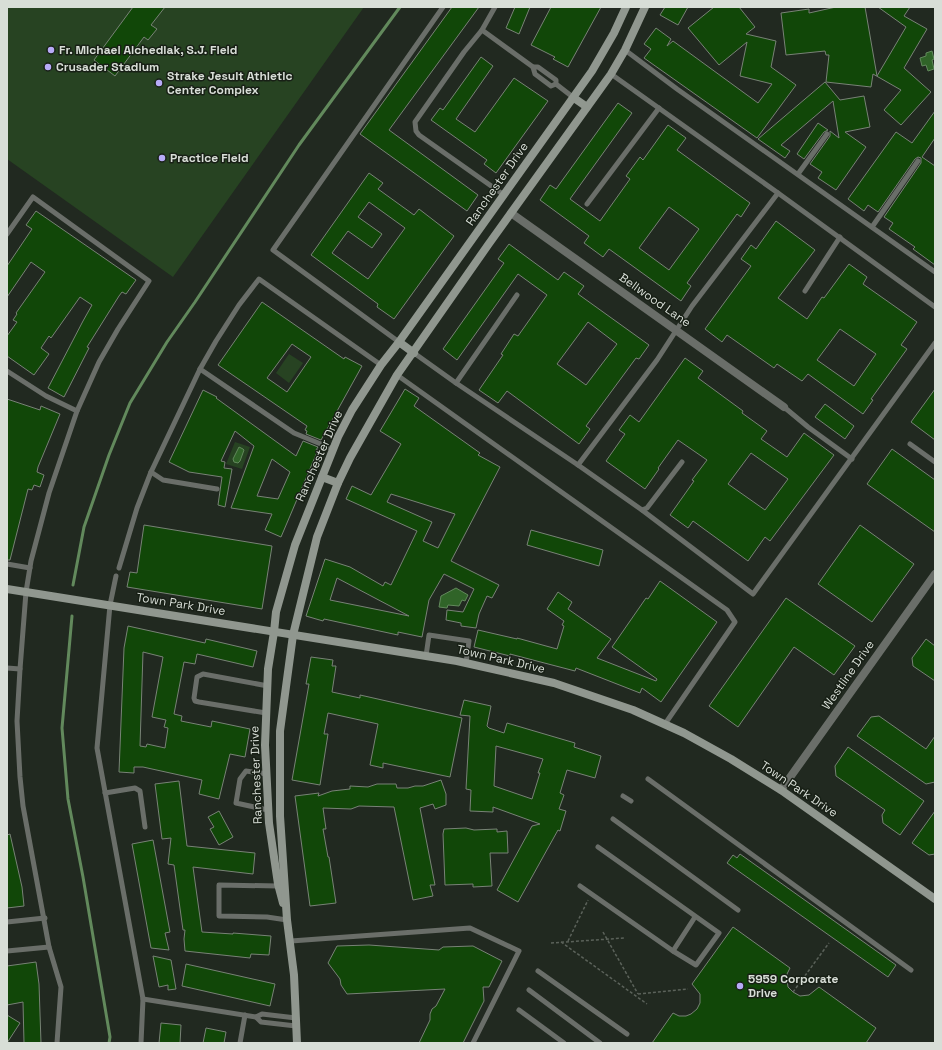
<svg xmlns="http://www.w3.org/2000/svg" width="942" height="1050" font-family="'Space Grotesk',sans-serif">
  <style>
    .green { fill: #274322 }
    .water { fill: #306428; stroke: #62895c }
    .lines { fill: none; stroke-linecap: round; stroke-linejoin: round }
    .stream { stroke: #62895c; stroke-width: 3 }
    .building { fill: #114708; stroke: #788276; fill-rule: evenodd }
    .path { stroke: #5b625a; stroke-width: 1.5; stroke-dasharray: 3 2; stroke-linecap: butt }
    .lane { stroke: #6a6e69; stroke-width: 5 }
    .street { stroke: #6a6e69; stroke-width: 8 }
    .secondary { stroke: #90978f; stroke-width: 8 }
    .poi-dot { fill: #b7abf7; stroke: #182016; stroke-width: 1.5 }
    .labels { text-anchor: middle; stroke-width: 3; stroke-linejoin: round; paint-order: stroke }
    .poi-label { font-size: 12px; font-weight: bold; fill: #d8ded7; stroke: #182016; text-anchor: start }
    .street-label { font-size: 12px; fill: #d8ded7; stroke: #182016 }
  </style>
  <rect width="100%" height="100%" fill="#212920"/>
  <g class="green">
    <path d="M7 7H364L173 277 7 159Z"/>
    <path d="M289 354 303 363 289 383 276 373Z"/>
    <path d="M235 442 250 447 242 469 226 464Z"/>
  </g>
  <g class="water">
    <path d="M932 51 934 59 932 60 934 69 928 71 926 65 922 66 920 58 926 56V53Z"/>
    <path d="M239 447 243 449 244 450 240 461 238 463 234 462 233 459Z"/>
    <path d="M456 588 468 595 465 601 462 600 459 606 448 605 447 608 439 607 441 596Z"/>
  </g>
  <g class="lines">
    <g class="stream">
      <path d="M73 585 84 527 109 455 130 403 167 342 195 302 299 145 400 7"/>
      <path d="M72 616 62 728 68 799 83 877 110 1037 109 1043"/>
    </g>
  </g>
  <g class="building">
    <path d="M133 7H165L151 25 157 29 148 40 144 37 115 76 94 60Z"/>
    <path d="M452 7H479L389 130 478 195 467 211 360 134Z"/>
    <path d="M515 7H530L519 34 506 28Z"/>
    <path d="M551 7H601L568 67 553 59 555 57 531 45Z"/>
    <path d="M665 7H688L678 25 660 15Z"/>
    <path d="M714 7H739L755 27 746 34 776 41 771 67 796 85 757 138 644 58 651 49 644 44 656 28 671 39 667 46 673 41 758 103 772 84 740 76 747 42 719 65 688 28Z"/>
    <path d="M836 7H865L877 76 906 27 878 7H910L904 16 927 29 904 68 931 92 901 125 884 110 901 90 873 74 871 87 826 82 829 55H826L825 51 786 55 781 13 809 9V13Z"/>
    <path d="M481 57 493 66 456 119 475 132 514 78 548 101 496 173 484 164 487 160 431 120 440 108 443 110Z"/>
    <path d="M825 82 840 100 864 96 870 127 845 132 866 147 836 190 818 178 822 172 810 164 830 136V131L839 138 833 101 781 145 790 151 785 158 758 139Z"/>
    <path d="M618 103 632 113 570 199 600 221 630 179 626 176 640 157 643 160 668 125 686 138 677 150 750 203 741 217 737 214 687 283 691 286 681 301 609 249 603 257 584 243 589 236 540 200 550 185 556 189ZM669 207 699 229 669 270 639 248Z"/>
    <path d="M935 111V138L922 157 935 166V265L913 249 915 247 889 229 893 223 884 217 921 163V158L918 157 915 159 878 212 868 205 864 211 848 199 896 132 912 143Z"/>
    <path d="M818 123 828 130 824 132 804 159 797 154Z"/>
    <path d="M369 173 383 183 378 189 414 215 419 209 454 236 394 319 377 307 378 304 311 255ZM369 202 405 228 368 279 332 253 348 231 372 248 382 234 358 217Z"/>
    <path d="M36 211 136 280 126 294 122 292 119 296 87 347 89 348 64 397 48 388 83 321 92 305 80 297 51 338 49 336 41 348 49 354 34 375 7 356V336L17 322 13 320 17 314 16 313 45 272 31 262 7 297V266L32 229 26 225Z"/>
    <path d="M776 221 815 250 778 298 807 319 822 297 824 298 849 264 867 277 863 284 917 322 901 345 907 349 871 399 873 400 863 414 808 374 802 381 777 364 774 368 727 335 722 342 705 329 751 266 741 259 751 245 756 249ZM840 329 876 354 854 386 817 360Z"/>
    <path d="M509 244 558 280 564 272 584 286 578 294 649 345 639 359 636 358 586 426 590 429 579 444 507 391 498 403 479 390 503 355 501 354 514 334 518 336 547 295 518 274 457 360 443 349 504 263 498 259ZM588 322 617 344 586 385 557 364Z"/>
    <path d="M262 302 344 359 345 357 362 366 321 440 306 434 307 431 305 430 307 426 218 365ZM292 344 311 357 287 392 267 378Z"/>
    <path d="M685 358 703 371 698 378 743 411 742 413 767 431 761 439 787 457 804 433 834 455 770 541 765 537 748 561 693 521 688 528 670 515 694 481 692 480 707 460 678 440 658 468 659 469 645 489 606 461 625 434 619 430 630 415 639 422ZM751 453 788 479 765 510 728 484Z"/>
    <path d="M405 389 419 398 414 406 480 453 478 455 500 467 451 561 499 585 492 598 487 596 479 614 476 628 461 626V623L446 620 447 610 463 612 474 589 444 574 429 600 422 637 398 632V635L324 619 323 621 306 616 325 559 350 567 383 586 385 582 391 585 417 531 346 499 352 486 371 495 401 444 380 431ZM391 494 455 514 438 548 423 541 432 522 387 502ZM337 578 409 616 330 600Z"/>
    <path d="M935 389V440L911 422Z"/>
    <path d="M203 390 217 397 216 398 296 456 303 441 318 447 316 450H318L281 537 265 530 272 514 231 508 254 446 235 431 221 461 225 462 224 468 232 469 225 507 218 505 222 477 189 472 169 462ZM272 459 290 472 278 499 257 496Z"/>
    <path d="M7 399 40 410 41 406 60 414 38 467 37 472 44 475 40 487 34 485 32 490 28 489 10 560H7Z"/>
    <path d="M825 404 854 426 845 439 815 417Z"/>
    <path d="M892 449 935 480V532L867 484Z"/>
    <path d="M144 525 272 546 262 609 127 587 130 572 137 573Z"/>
    <path d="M860 525 914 564 872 622 818 584Z"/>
    <path d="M531 530 603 550 599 566 527 545Z"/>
    <path d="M660 581 717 622 661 702 642 688 640 693 576 668 575 671 510 654V656L474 647 478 630 517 639V638L557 649 564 626 562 625 564 621 547 609 558 592 572 602 568 609 611 639 597 658 656 681 657 679 612 647 646 598 648 599Z"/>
    <path d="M786 598 855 646 834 675 794 647 738 727 709 706Z"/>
    <path d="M128 626 205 643 206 639 257 651 253 667 197 654 195 664 184 662 174 714 182 716 181 721 211 727 212 721 250 729 245 757 230 754 219 799 199 794 202 780 143 767H134V773L119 772 124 648ZM143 652 163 657 152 717 166 720 164 727 168 728 165 748 147 744 146 747 140 746Z"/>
    <path d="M926 639 935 646V681L913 666 912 658Z"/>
    <path d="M311 657 333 660 332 666H336L332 692 360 698V695L462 718 450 777 383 763V768L370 765 378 724 328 713 324 734H328L320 785 292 780 309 684H306Z"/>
    <path d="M464 700 491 706 487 726 489 728 504 733 507 723 575 743 574 747 601 756 595 778 567 770 560 793 564 795 559 809 566 811 560 831 558 830 518 902 497 890 532 826 540 824 493 807V812L470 811 471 790 466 789 470 716 460 715ZM496 746 543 759 538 773H540L532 799 494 786Z"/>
    <path d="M879 716 926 749 935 736V782L926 784 857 736 871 717Z"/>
    <path d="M848 747 924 801 900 835 883 823 882 815 885 810 836 776 835 766Z"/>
    <path d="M441 780 446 794V805L435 809 433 804 420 808 435 885H430L433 896 413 900 394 807 359 806 351 809 323 808 326 829H323L328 857H329L336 903 310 906 295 796 319 793 318 796 332 791 350 789V786L368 787 377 784H396L397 788H408L415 786H423Z"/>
    <path d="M179 781 187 846 255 853 253 874 193 867 202 932 233 934V933L271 936 269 955 251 954 250 958 185 951 184 939 185 930H183L174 865 168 864 171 838 162 839 155 784Z"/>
    <path d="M219 811 233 837 219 845 210 829 214 827 208 817Z"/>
    <path d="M935 811V854L929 855 912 843Z"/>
    <path d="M466 828 474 830 497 829V832L507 831 508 853H490L492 886 473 887V884L445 885 443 834 444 829Z"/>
    <path d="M10 834 22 887 24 906 7 908V835Z"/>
    <path d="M153 840 170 932 165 933 169 950 151 948 132 844Z"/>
    <path d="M740 854 896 965 888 977 727 863 733 855 737 858Z"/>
    <path d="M733 927 790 968 787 974V980L788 987 793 992 800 996 809 995 819 987 876 1028 866 1043H652L673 1013 679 1016H686L691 1014 697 1009 700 1003V994L692 984Z"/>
    <path d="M369 945 439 950 443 947 473 946 502 961 489 987H483L484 1001 463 1043H419L430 1020V1014L432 1009 436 1006 445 989 347 994 341 985 340 979 328 963 337 946Z"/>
    <path d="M153 956 171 960 176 989 168 990V985L159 987Z"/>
    <path d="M36 962 39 984 41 1043H24L23 1002 7 1005V966Z"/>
    <path d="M186 964 275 984 270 1006 182 986Z"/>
    <path d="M7 1015 20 1023 7 1043Z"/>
    <path d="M161 1023 181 1025 180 1043H159Z"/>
    <path d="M206 1028 226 1032 224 1043H203Z"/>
  </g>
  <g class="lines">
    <g class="path">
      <path d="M603 932 638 994"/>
      <path d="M568 941 588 900"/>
      <path d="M561 942 647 1004"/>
      <path d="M551 943 624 938"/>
      <path d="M793 992 829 943"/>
      <path d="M638 994 688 989"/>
    </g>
    <g class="lane">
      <path d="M482 30 495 7"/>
      <path d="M625 50 677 89 935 272"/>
      <path d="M533 67 535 74 551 86 556 84"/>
      <path d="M611 74 778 193 935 307"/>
      <path d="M798 174 827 134"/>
      <path d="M504 195 419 135 416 131 415 122 464 52 482 30 533 67H538L556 80V84L574 98"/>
      <path d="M587 204 659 108"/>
      <path d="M872 227 918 161"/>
      <path d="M7 234 33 197 149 281 118 329 99 362 77 411 49 493 31 561 26 592 20 669 17 721 20 777 23 806 49 947 61 987 57 1043"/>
      <path d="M805 291 840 237"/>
      <path d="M399 342 273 250 443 7"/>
      <path d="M414 353 456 383 517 295"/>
      <path d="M200 369 294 433 333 449"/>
      <path d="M7 371 46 396 77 411"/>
      <path d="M397 375 727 610 735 622 665 724"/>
      <path d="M456 383 578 465 657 360 692 306 778 193"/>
      <path d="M784 407 808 427 852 459"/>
      <path d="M910 444 935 462"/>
      <path d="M578 465 642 510 647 508 682 462"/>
      <path d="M151 472 163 480 217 489"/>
      <path d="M642 510 753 594 935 343"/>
      <path d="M7 564 30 568"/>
      <path d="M119 568 137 508 151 472 200 369 216 341 239 305 259 279 381 365"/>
      <path d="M116 576 110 605 97 748 143 999 141 1043"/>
      <path d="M426 656 429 635 469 641 466 663"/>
      <path d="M7 668 20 669"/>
      <path d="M266 713 199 702 195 701 194 698 197 677 203 674 268 686"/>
      <path d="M267 774 246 771 240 779 236 803 268 810"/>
      <path d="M648 779 911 970"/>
      <path d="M105 793 135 788 140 791 145 827"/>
      <path d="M623 796 631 801"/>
      <path d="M613 819 738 910"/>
      <path d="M278 886 219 885V916L267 917 287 920"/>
      <path d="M580 886 673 951 696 965 719 933 598 847"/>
      <path d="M7 922 45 918"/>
      <path d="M291 941 470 928 519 951 473 1043"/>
      <path d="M7 951 49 947"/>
      <path d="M673 951 695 917"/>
      <path d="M538 971 627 1034"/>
      <path d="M529 990 600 1043"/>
      <path d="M143 999 256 1017"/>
      <path d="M519 1010 564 1043"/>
      <path d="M296 1018 262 1014 256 1017 261 1022 296 1026"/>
      <path d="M240 1043 245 1015"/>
    </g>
    <g class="street">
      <path d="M511 213 784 407"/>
      <path d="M781 790 935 574"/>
    </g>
    <g class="secondary">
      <path d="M574 98 587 107"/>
      <path d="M399 342 414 353"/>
      <path d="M322 477 338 483"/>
      <path d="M7 589 457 661 554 683 633 710 684 733 731 759 781 790 935 899"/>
      <path d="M283 903 278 884 269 823 265 745 268 669 274 632 276 612 295 545 338 437 352 410 381 365 399 342 592 71 614 33 626 7"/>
      <path d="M297 1043 294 975 287 920 280 816V731L293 635 317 537 338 483 350 458 397 375 488 245 611 74 625 50 645 7"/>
    </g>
  </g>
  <g class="poi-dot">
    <circle cx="51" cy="50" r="4"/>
    <circle cx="48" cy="67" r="4"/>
    <circle cx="159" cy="83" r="4"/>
    <circle cx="162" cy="158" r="4"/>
    <circle cx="740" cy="986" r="4"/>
  </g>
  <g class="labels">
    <g class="poi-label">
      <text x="59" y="54">Fr. Michael Alchediak, S.J. Field</text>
      <text x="56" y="71">Crusader Stadium</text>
      <text x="167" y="80">Strake Jesuit Athletic<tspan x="167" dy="14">Center Complex</tspan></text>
      <text x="170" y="162">Practice Field</text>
      <text x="748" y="983">5959 Corporate<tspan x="748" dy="14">Drive</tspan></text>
    </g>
    <g class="street-label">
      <text transform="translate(497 184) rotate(-55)" y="4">Ranchester Drive</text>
      <text transform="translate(655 300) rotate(35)" y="4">Bellwood Lane</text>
      <text transform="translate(319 456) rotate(-66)" y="4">Ranchester Drive</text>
      <text transform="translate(181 604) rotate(9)" y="4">Town Park Drive</text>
      <text transform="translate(501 659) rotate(13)" y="4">Town Park Drive</text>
      <text transform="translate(848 675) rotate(-55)" y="4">Westline Drive</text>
      <text transform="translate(256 775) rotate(-92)" y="4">Ranchester Drive</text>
      <text transform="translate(799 789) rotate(34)" y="4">Town Park Drive</text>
    </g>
  </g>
  <rect width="942" height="1050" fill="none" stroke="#d8ded7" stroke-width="16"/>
</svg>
